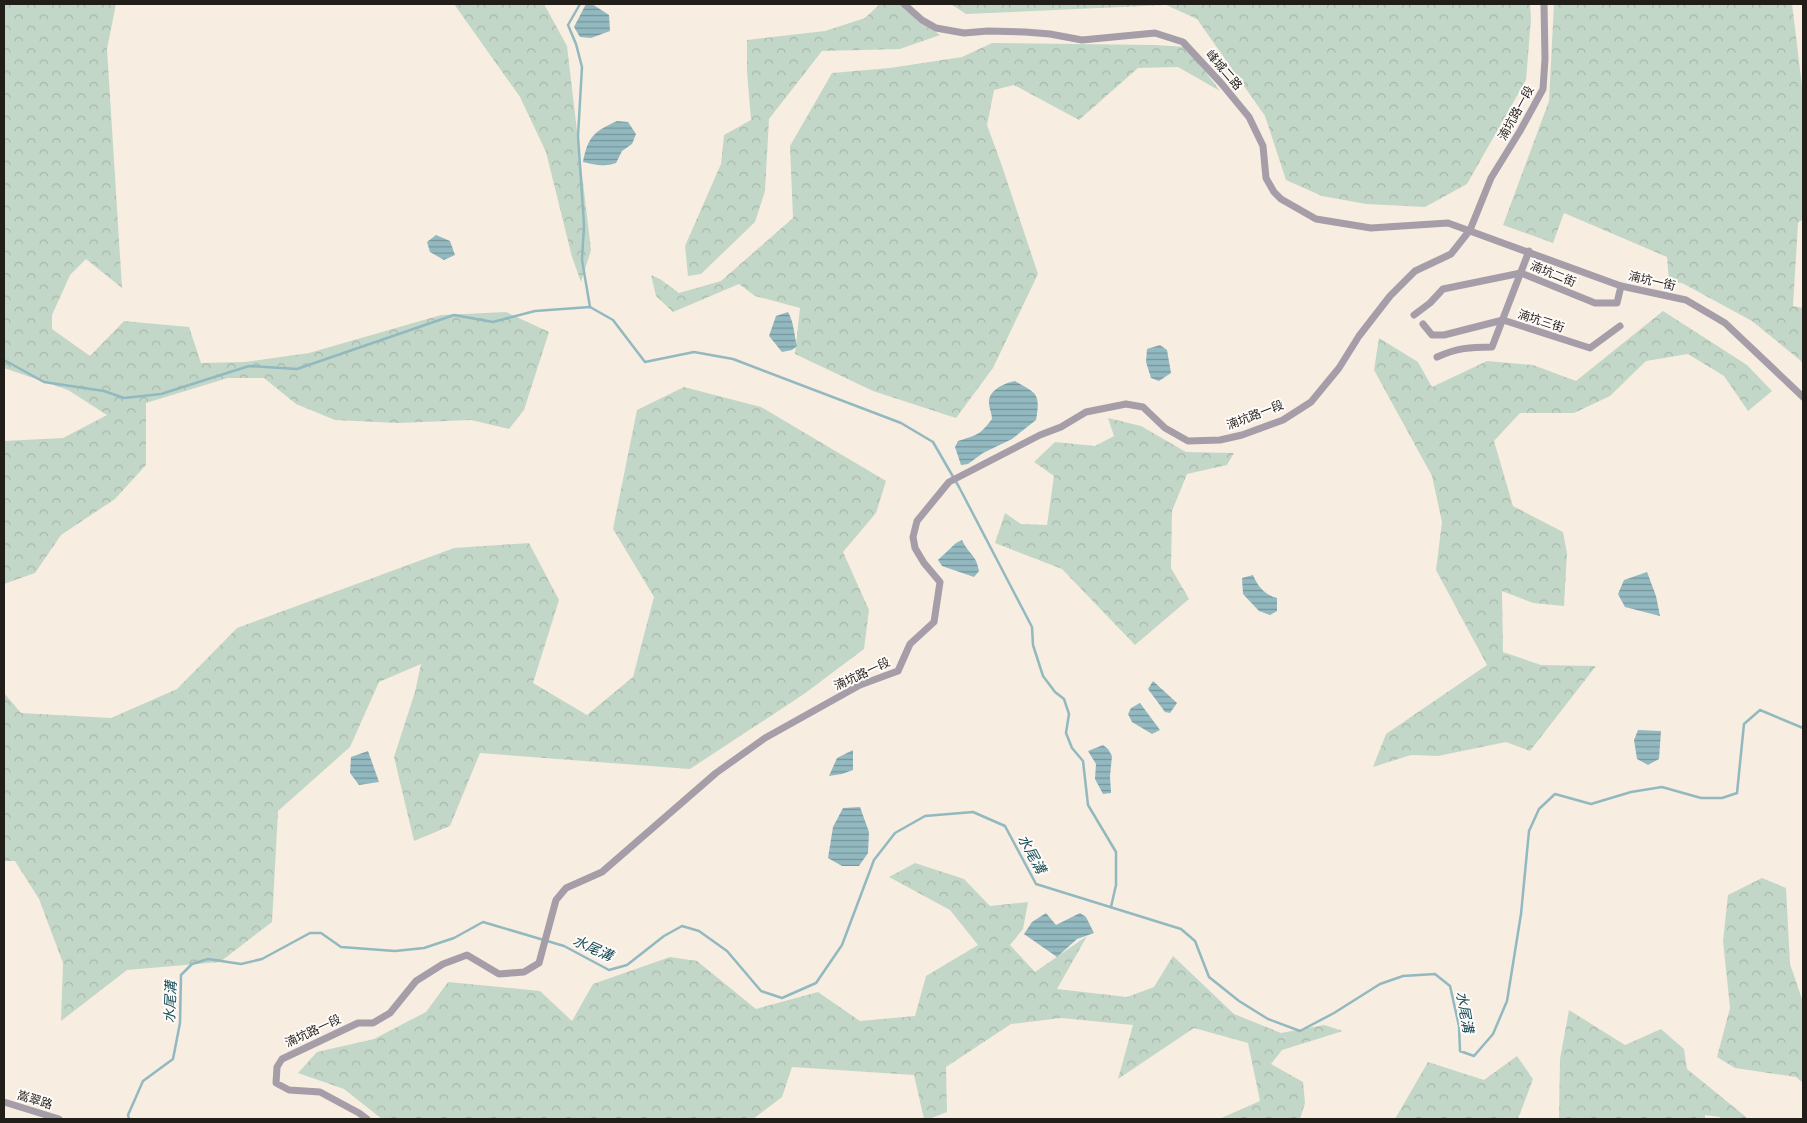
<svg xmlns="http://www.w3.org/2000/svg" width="1807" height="1123" font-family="Inter,'Noto Sans TC',sans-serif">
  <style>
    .forest { fill: url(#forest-crowns) }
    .water { fill: url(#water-rules) }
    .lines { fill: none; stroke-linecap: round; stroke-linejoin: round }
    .stream { stroke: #92b8c0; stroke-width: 2.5 }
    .street { stroke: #a59da8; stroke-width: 7 }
    .labels { text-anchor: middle; stroke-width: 4; stroke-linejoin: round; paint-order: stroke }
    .street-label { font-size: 12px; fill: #211d19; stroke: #fefbf9 }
    .water-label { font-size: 14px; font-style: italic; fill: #184e58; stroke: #fefbf9 }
  </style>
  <defs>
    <pattern id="forest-crowns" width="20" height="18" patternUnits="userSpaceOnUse" patternTransform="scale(1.25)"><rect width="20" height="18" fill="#c3d7c8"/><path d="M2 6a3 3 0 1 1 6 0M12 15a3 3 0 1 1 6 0" fill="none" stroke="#a7b8ab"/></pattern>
    <pattern id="water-rules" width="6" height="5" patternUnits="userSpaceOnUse" patternTransform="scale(1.25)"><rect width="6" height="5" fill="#92b8c0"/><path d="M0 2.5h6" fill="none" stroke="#77959b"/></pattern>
  </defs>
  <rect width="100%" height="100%" fill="#f8ede1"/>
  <g class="forest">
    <path d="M4 4H116L107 49 122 288 86 259 70 275 52 315V329L90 356 124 321 189 327 201 363 245 362 309 353 441 315 506 312 549 332 524 410 509 429 471 420 398 423 335 420 296 404 264 378H228L146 403V465L115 499 61 535 35 573 4 584V441L63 438 107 415 68 390 4 368Z"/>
    <path d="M454 4H544L567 46 591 250 581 282 572 257 546 152 520 97Z"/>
    <path d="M880 4H901L940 35 900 49 822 51 769 119 765 191 755 222 701 274 688 276 685 246 721 164 724 135 751 120 747 71V40L825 31 865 18Z"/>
    <path d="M951 4H1530L1531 19 1526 80 1467 184 1425 207 1366 204 1322 196 1286 180 1265 116 1197 19 1166 5 966 14Z"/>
    <path d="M1554 4H1792L1803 94V219L1798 223 1793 306 1803 308V365L1801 361 1752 321 1682 283 1669 282 1667 257 1564 213 1553 243 1503 225 1549 101Z"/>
    <path d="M992 43 1155 45 1187 47 1220 91 1178 67 1138 68 1079 120 1014 85 994 90 987 125 1002 166 1038 274 993 368 956 418 873 391 795 354 800 308 755 296 739 284 673 312 656 296 651 275 660 279 679 293 721 281 793 218 790 146 832 73 890 68 962 57Z"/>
    <path d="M1663 311 1747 365 1772 391 1748 411 1724 376 1688 354 1646 361 1610 396 1574 413H1520L1494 441 1513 506 1563 532 1567 553 1564 606 1533 603 1502 591 1503 652 1541 665 1596 666 1530 751 1506 742 1438 756 1411 755 1373 767 1386 734 1487 665 1436 570 1442 522 1432 476 1374 370 1379 338 1418 362 1432 387 1487 361 1533 365 1576 381Z"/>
    <path d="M684 387 761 407 886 481 876 513 843 552 869 610 864 649 804 694 690 769 480 753 450 826 414 841 394 757 415 692 421 664 379 682 350 747 278 811 272 922 220 962 127 970 61 1021 63 963 39 899 15 861H4V693L21 713 111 718 177 689 237 628 454 548 529 543 559 600 533 683 587 715 633 677 654 597 613 529 637 410Z"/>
    <path d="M1108 418 1141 426 1186 452 1234 453 1227 465 1187 474 1172 511 1171 568 1189 599 1135 645 1062 569 995 543 1005 513 1021 524 1047 525 1054 476 1034 462 1055 442 1095 446 1114 436Z"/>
    <path d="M915 863 964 879 990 906 1028 902 1023 929 1010 945 1035 972 1087 936 1057 989 1127 997 1154 987 1173 956 1234 1014 1281 1033 1324 1025 1343 1031 1282 1050 1271 1064 1303 1082 1305 1103 1300 1119H1219L1260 1101 1248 1043 1194 1028 1118 1079 1133 1025 1061 1018 1011 1024 946 1067 947 1112 929 1119H924L914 1075 792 1067 782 1097 753 1119H382L344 1089 298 1073 317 1052 374 1039 426 1012 448 982 540 991 572 1021 593 984 670 957 697 961 756 1009 818 992 860 1021 915 1016 926 976 978 945 950 910 889 877Z"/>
    <path d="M1762 878 1786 888 1790 964 1803 1002V1083L1796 1077 1735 1068 1717 1057 1730 1008 1723 941 1728 895Z"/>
    <path d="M1569 1010 1625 1045 1661 1029 1684 1049 1687 1069 1746 1117V1119H1722L1720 1117 1705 1115V1119H1559L1560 1059Z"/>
    <path d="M1517 1056 1533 1079 1520 1114 1517 1119H1395L1428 1062 1484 1080Z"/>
  </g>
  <g class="water">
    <path d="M586 4H592L609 15 610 31 591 38 580 37 574 27Z"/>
    <path d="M617 121 628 122 636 134 632 144 622 151 616 163C605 167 595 165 583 162 588 137 593 132 617 121Z"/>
    <path d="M436 235 450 241 455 255 444 260 430 252 427 242Z"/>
    <path d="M788 312C794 322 794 335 797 346L792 350 782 352 769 336 776 316Z"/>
    <path d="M1160 345 1167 350 1171 373 1159 381 1151 378 1146 362 1147 349Z"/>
    <path d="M1015 381C1036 394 1041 392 1036 420L1012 439 983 453 968 464 961 465 955 447 958 441C977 435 980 435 992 419 992 414 989 408 989 403 988 390 1005 383 1015 381Z"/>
    <path d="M962 540C969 555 976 554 979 571L974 577 942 566 938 560 956 543Z"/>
    <path d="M1647 572 1656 596 1660 616 1625 607 1618 594 1624 580Z"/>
    <path d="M1253 575C1258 587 1265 595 1277 598V611L1270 615 1259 611 1243 594 1242 578Z"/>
    <path d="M1153 681 1177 703 1170 713 1165 712 1148 689Z"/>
    <path d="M1140 703 1160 730 1152 734 1132 722 1128 714 1131 708Z"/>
    <path d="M1638 730 1661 731 1659 759 1648 765 1637 759 1634 740Z"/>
    <path d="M1103 745 1108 749 1112 756 1110 776 1111 793 1103 794 1095 779 1096 764 1088 751Z"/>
    <path d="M853 750V770L842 774 829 776 837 758Z"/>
    <path d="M368 751 379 782 359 785 350 773 351 757Z"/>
    <path d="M860 807 869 832 868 853 859 866H842L828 858 833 827 843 808Z"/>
    <path d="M1046 913 1056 925 1080 913 1086 917 1094 933 1077 939 1057 957 1024 934 1032 922Z"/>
  </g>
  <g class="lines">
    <g class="stream">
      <path d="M580 4 568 25 576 44 582 67 578 136 584 225 582 260 590 307"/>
      <path d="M4 360 44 382 104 391 124 398 161 394 249 366 297 369 454 315 493 322 535 311 590 307 613 320 645 362 694 352 733 359 901 423 933 442 959 487 1032 627 1033 645 1043 676 1055 692 1064 699 1069 714 1066 733 1072 748 1083 761 1088 805 1116 852V885L1111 907"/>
      <path d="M129 1119 128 1115 143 1081 173 1059 180 1023 181 975 192 964 208 959 241 964 262 959 310 933H321L341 947 395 951 424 948 454 938 483 922 564 946 609 970 627 965 664 936 682 926 699 931 727 951 761 991 782 998 816 983 842 945 874 860 895 833 925 816 973 812 1005 826 1036 884 1181 929 1195 941 1209 977 1239 1001 1268 1019 1300 1031 1334 1013 1380 984 1403 976 1435 974 1450 986 1459 1026 1460 1051 1474 1056 1493 1034 1507 1001 1521 914 1529 831 1539 809 1555 794 1591 804 1631 792 1662 787 1701 798H1722L1737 793 1744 724 1760 710 1803 728"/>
    </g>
    <g class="street">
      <path d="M904 4 922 20 936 28 964 33 988 31 1025 32 1050 34 1082 40 1155 33 1183 42 1221 83 1249 117 1263 146 1266 178 1274 192 1281 199 1316 219 1371 228 1448 223 1621 286 1686 300 1725 323 1803 397"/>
      <path d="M1414 315 1430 303 1443 289 1521 273 1595 303H1617L1621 286"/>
      <path d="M1423 324 1432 335H1444L1503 320 1590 348 1620 326"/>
      <path d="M1437 357C1457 348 1470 347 1492 347L1529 251"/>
      <path d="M4 1102 59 1119"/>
      <path d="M367 1119 359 1113 320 1092 289 1090 276 1083 277 1067 282 1059 358 1023H373L390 1013 416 981 443 964 467 955 499 974 524 972 539 963 556 900 566 888 602 872 716 773 765 738 860 685 898 671 910 644 934 622 940 582 924 563 915 548 913 537 917 521 949 482 1040 435 1061 427 1086 412 1126 404 1143 407 1165 428 1188 441 1220 440 1242 435 1283 420 1311 402 1339 368 1359 336 1390 296 1415 271 1451 254 1470 230 1491 178 1520 131 1543 89 1545 59 1544 4"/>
    </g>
  </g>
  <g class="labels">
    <g class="street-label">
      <text transform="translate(1224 70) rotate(49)" y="4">峰城二路</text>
      <text transform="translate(1516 113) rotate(-61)" y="4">湳坑路一段</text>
      <text transform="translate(1553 274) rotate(22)" y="4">湳坑二街</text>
      <text transform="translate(1652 281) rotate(13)" y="4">湳坑一街</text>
      <text transform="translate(1541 321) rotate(18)" y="4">湳坑三街</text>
      <text transform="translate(1255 415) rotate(-21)" y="4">湳坑路一段</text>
      <text transform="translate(862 674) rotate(-25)" y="4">湳坑路一段</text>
      <text transform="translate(313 1031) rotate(-25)" y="4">湳坑路一段</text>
      <text transform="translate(35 1100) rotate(17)" y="4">嵩翠路</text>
    </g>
    <g class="water-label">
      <text transform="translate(1032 854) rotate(61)" y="5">水尾溝</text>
      <text transform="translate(593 948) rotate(24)" y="5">水尾溝</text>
      <text transform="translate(170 1002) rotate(-87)" y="5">水尾溝</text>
      <text transform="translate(1465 1012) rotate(80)" y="5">水尾溝</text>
    </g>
  </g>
  <rect width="1807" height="1123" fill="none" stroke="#211d19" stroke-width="10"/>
</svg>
